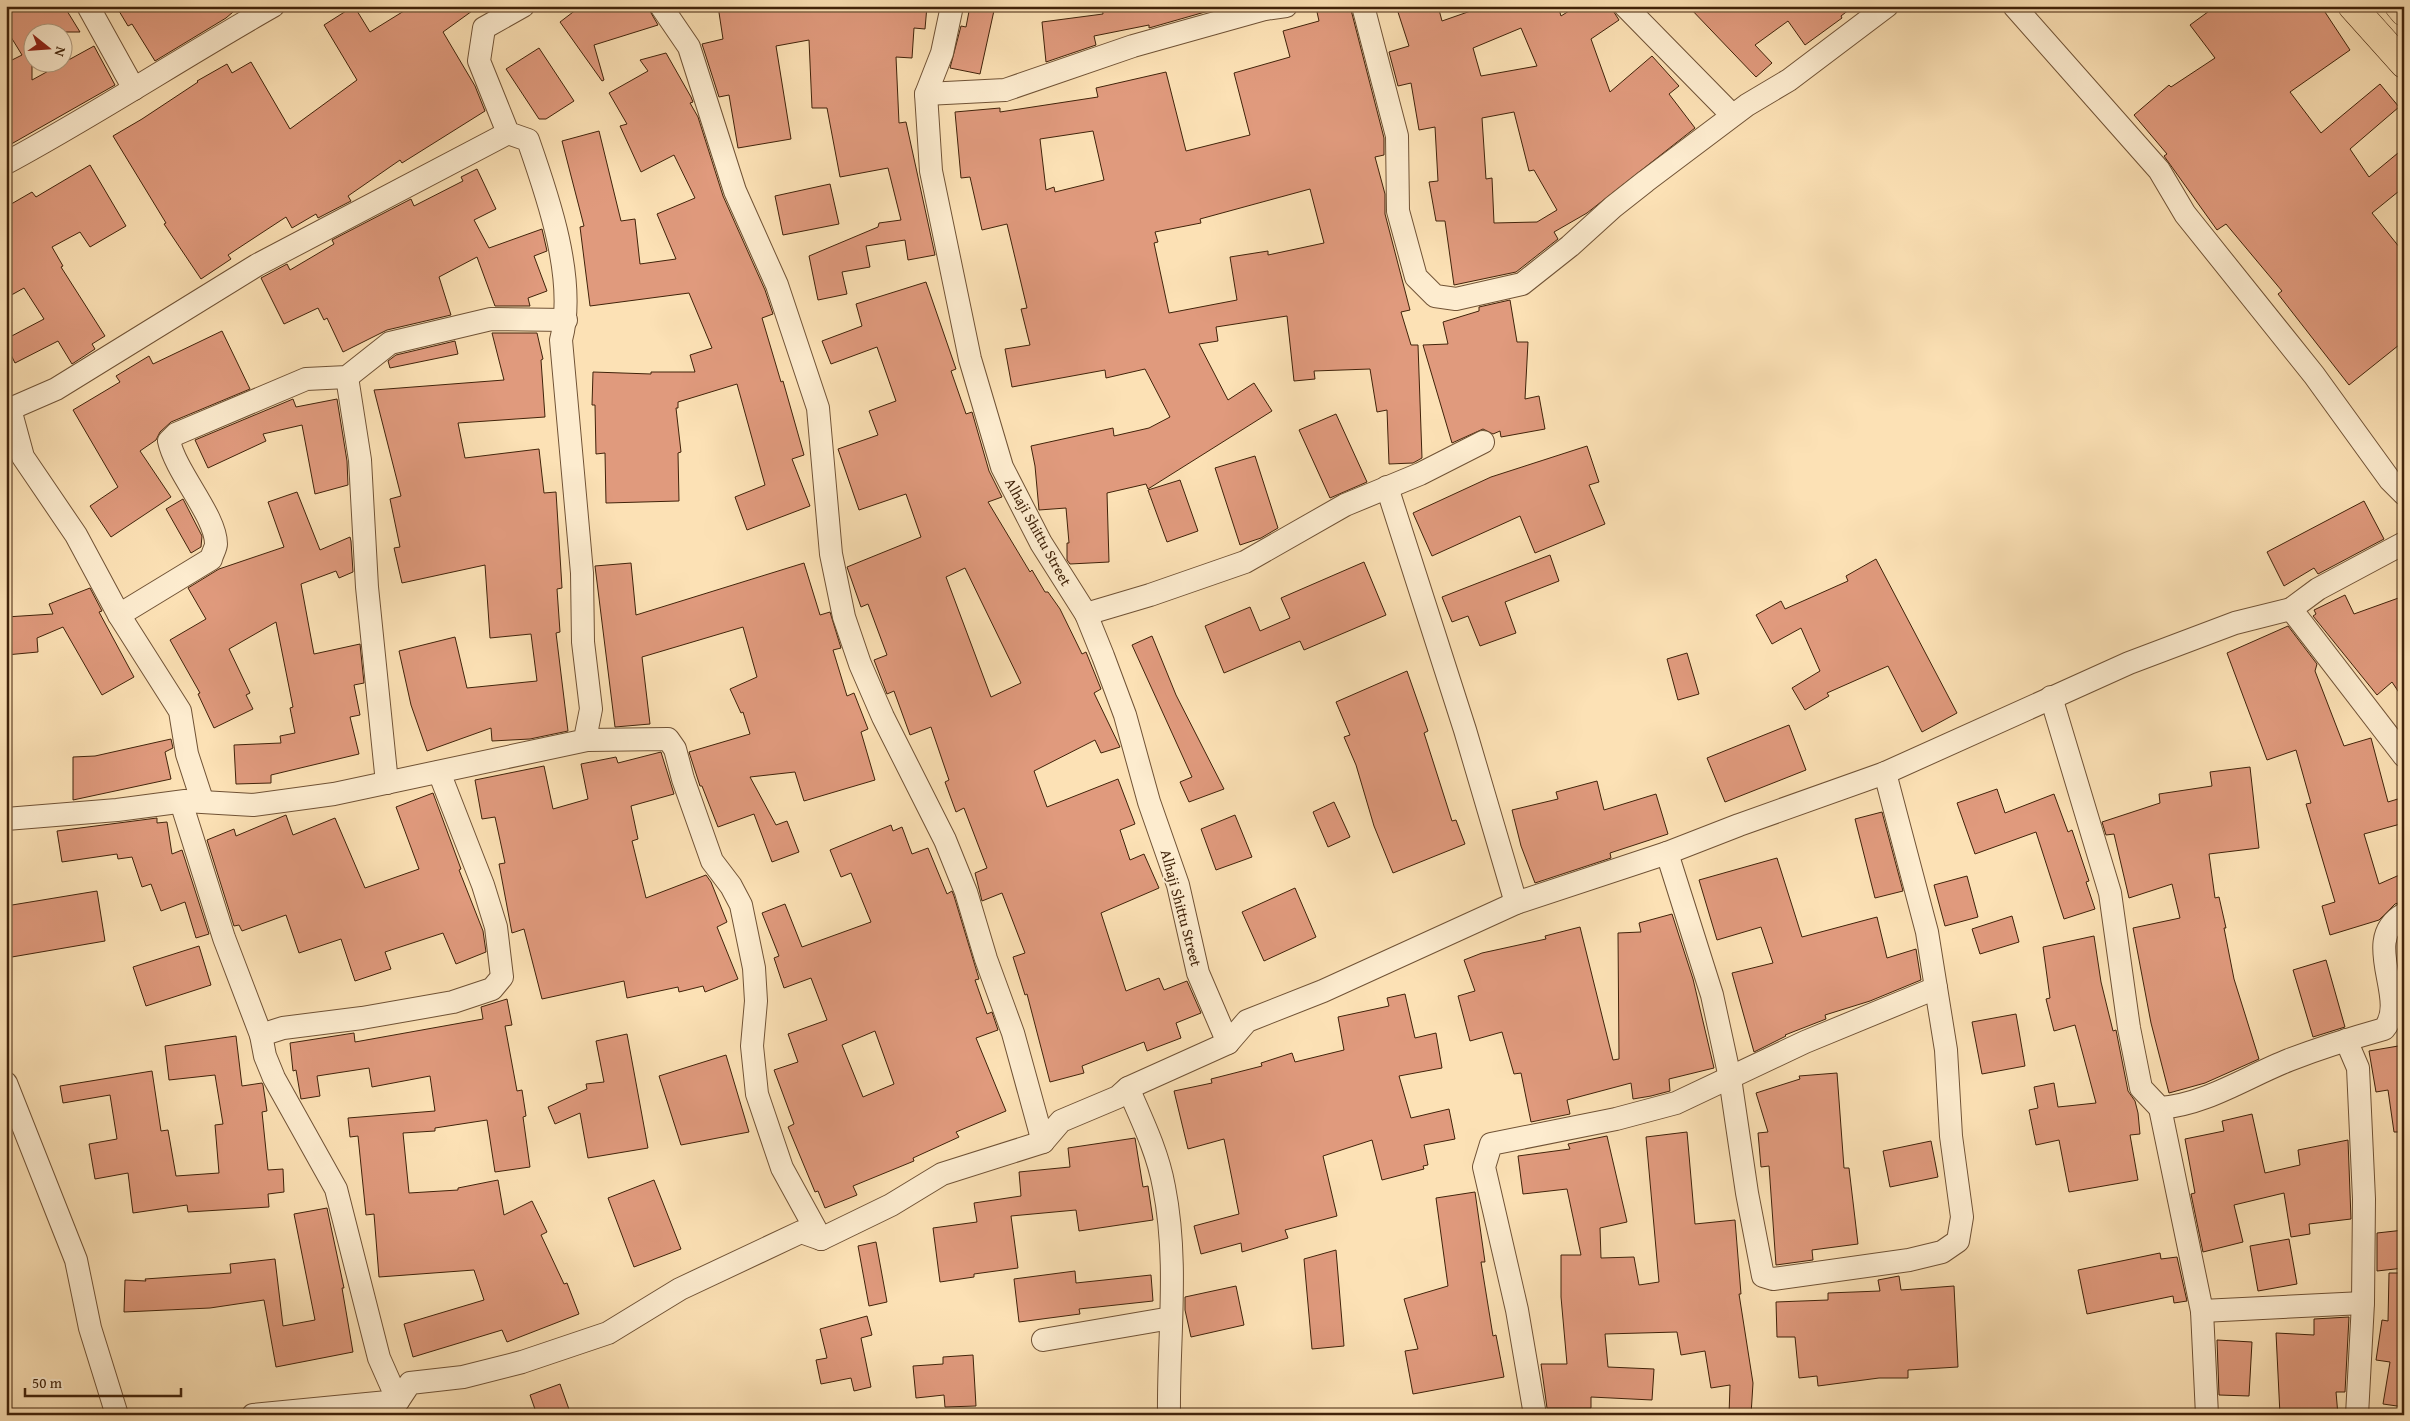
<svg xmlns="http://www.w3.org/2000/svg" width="2410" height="1421" font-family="'Gentium Book Plus',serif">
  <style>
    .building { fill: #e09a7d; stroke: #41230a; fill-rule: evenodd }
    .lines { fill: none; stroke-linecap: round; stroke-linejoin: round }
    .street-casing { stroke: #705235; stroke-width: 24 }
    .primary-casing { stroke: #41230a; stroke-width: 29 }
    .street { stroke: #fdeccf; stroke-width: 22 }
    .primary { stroke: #fce1b5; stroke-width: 28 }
    .labels { text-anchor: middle; stroke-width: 4; stroke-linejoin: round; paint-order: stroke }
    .street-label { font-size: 15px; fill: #41230a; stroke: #fdeccf }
  </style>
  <rect width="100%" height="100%" fill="#fce1b5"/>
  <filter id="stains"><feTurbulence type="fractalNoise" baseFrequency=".004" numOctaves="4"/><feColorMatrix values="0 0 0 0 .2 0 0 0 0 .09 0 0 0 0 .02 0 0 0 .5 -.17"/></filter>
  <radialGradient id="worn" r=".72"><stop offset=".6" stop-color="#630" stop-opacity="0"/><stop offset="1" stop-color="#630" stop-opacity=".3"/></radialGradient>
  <g class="building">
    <path d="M6 6H64L80 32H32V80L94 46 115 85 6 147V63L22 55 6 29Z"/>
    <path d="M116 6H240L226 18 155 61 132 24 128 26Z"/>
    <path d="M354 6 370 32 412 6H479L443 32 475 86 485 111 402 163 400 160 348 196 351 201 318 218 316 214 292 228 286 217 228 255 231 259 201 279 164 224 166 223 113 136 142 119 198 82 197 81 227 64 232 73 251 62 290 129 357 80 324 25Z"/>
    <path d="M581 6H647L658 25 594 45 604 80 602 81 560 22Z"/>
    <path d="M718 6H927L925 29 914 28 912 58 896 57 899 123 906 122 935 255 908 260 905 240 866 246 870 267 842 272 847 294 818 300 809 256 878 227 879 223 901 220 888 168 840 177 827 108H812L809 40 776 46 791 139 738 148 729 95 719 97 702 44 723 39Z"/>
    <path d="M970 6H995L980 74 950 68 961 26 966 27Z"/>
    <path d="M1102 6H1226L1149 28V25L1094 36 1096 45 1046 62 1042 22 1103 14Z"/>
    <path d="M1339 6H1350L1384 138V155L1375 157 1385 194V214L1410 310 1401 312 1411 345H1418L1422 458 1413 463 1389 464 1387 410 1377 412 1370 369 1314 371 1315 379 1294 381 1287 316 1216 327 1218 341 1199 344 1228 400 1254 383 1272 411 1148 489 1146 484 1107 493 1109 562 1070 564 1067 560V543H1069L1066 508 1039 510 1035 466 1031 446 1113 428 1114 436 1149 428 1170 417 1145 369 1106 378 1105 370 1012 387 1005 349 1030 345 1021 309 1027 308 1007 224 982 230 970 177 961 178 955 112 1000 108V112L1098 97 1096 88 1166 72 1186 151 1250 135 1234 73 1290 57 1283 31 1319 21 1317 12ZM1093 131 1104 180 1055 192 1054 187 1046 190 1040 139ZM1310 189 1324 243 1268 255V251L1230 257 1237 300 1169 313 1154 243 1158 242 1155 232 1201 223 1200 219Z"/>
    <path d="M1396 6H1438L1442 21 1485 6H1558L1561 16 1577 6H1610L1619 20 1591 39 1610 92 1652 56 1679 86 1669 94 1695 128 1587 213 1554 232 1558 239 1516 272 1454 285 1445 221H1436L1429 182 1438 181 1435 127 1419 130 1411 83 1398 86 1389 52 1409 46ZM1521 28 1537 66 1481 76 1473 48ZM1514 112 1529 171 1534 170 1557 210 1537 222 1494 223 1492 178 1486 179 1482 118Z"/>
    <path d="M1688 6H1854L1841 16 1842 18 1805 45 1788 21 1755 45 1772 63 1756 77Z"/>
    <path d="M2216 6H2321L2350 50 2290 92 2321 133 2380 84 2399 107 2350 149 2369 177 2404 148V187L2372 213 2404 253V341L2349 385 2278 294 2282 291 2226 224 2217 230 2164 156 2167 154 2134 115 2169 85 2171 87 2215 58 2190 25Z"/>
    <path d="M539 48 574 101 546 119H539L506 69Z"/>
    <path d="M666 53 691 97 693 102 690 103 698 117 723 196 765 290 773 314 762 318 781 382 783 381 804 455 792 459 810 506 747 530 735 497 765 485 737 384 678 402V408H676L681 452 678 453 679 501 606 503 605 453 596 454 595 405H592L593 372 651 374V372H695L690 355 712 348 689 293 590 306 580 227 584 226 562 141 599 131 621 221 635 219 640 264 676 259 657 214 695 198 674 155 641 172 620 126 627 124 609 93 648 71 640 60Z"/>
    <path d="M90 165 126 226 90 247 80 232 52 247 63 266 61 267 105 336 92 344 95 349 72 364 58 341 15 363 6 345V339L44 319 24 288 6 298V207L32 192 36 197Z"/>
    <path d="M477 169 496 209 474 220 489 248 542 229 547 251 534 256 547 291 528 298 530 306H495L477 257 439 277 451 315 387 330 343 352 327 318 324 320 318 308 284 324 261 278 287 264 290 270 334 244 332 240 411 199 414 206 463 181 461 177Z"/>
    <path d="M830 184 839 224 783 235 775 196Z"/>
    <path d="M926 282 956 369 951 371 966 414 972 412 989 471 1002 497 988 502 1030 572 1032 570 1045 592H1048L1060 609 1082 654 1086 652 1101 689 1094 693 1120 747 1101 753 1095 740 1034 771 1047 807 1118 779 1135 824 1120 830 1130 860 1144 854 1159 888 1101 913 1126 991 1159 978 1164 990 1187 981 1201 1013 1176 1023 1181 1038 1147 1051 1144 1042 1082 1066 1084 1073 1050 1082 1027 994 1025 995 1013 957 1025 953 1002 893 982 901 975 873 987 868 964 808 956 812 945 782 949 780 931 727 910 735 894 691 887 694 874 660 887 655 868 604 861 607 847 567 921 537 906 494 859 510 838 449 878 435 869 411 896 401 877 347 831 364 822 341 862 326 856 304ZM965 568 1021 683 991 697 946 577Z"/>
    <path d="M1510 300 1517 342H1528L1525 399 1539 396 1545 429 1501 437 1500 431 1493 434 1483 429 1452 443 1423 345 1448 344 1443 322 1479 311V307Z"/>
    <path d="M222 331 250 389 171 422 160 432 156 440 140 451 171 497 111 537 90 506 118 487 73 410 120 382 116 376 149 356 153 364Z"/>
    <path d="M492 333H537L543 359 541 360 545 417 458 423 465 458 539 449 544 493 556 492 562 588 557 589 560 632 556 633 568 731 530 739 492 741 491 728 427 751 411 705 399 651 455 637 467 688 537 681 531 634 490 638 485 565 402 583 394 548 400 547 390 499 401 496 374 390 504 380Z"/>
    <path d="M455 341 458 354 390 368 388 361 396 355Z"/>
    <path d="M293 399 296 407 337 399 347 461 348 485 315 494 302 425 263 434 266 441 208 468 195 440Z"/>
    <path d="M1336 414 1367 482 1330 498 1299 430Z"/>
    <path d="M1587 446 1599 482 1589 485 1605 524 1535 553 1520 516 1432 556 1413 513 1491 477Z"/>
    <path d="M1255 456 1278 528 1261 538 1240 545 1215 468Z"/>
    <path d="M1180 480 1198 531 1167 542 1148 490Z"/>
    <path d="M297 492 320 550 350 537 351 541 353 572 339 578 336 571 301 584 314 654 360 644 364 683 354 685 360 715 350 717 359 754 271 775V783L236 784 234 745 281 743 280 736 295 733 290 708 293 707 276 622 229 649 250 693 246 695 253 709 214 728 198 694 200 693 170 640 206 619 188 588 219 569 284 547 268 502Z"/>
    <path d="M183 499 202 536 201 547 191 553 166 509Z"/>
    <path d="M2364 501 2384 539 2318 574 2314 568 2284 586 2267 552Z"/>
    <path d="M1550 555 1559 581 1505 602 1516 633 1480 646 1468 616 1452 622 1442 597Z"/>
    <path d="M1876 559 1957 713 1922 732 1888 666 1827 693 1829 696 1805 710 1792 688 1820 671 1801 628 1772 644 1756 615 1781 601 1785 609 1848 581 1846 576Z"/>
    <path d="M1364 562 1386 615 1304 650 1300 641 1224 673 1205 626 1250 607 1260 631 1290 618 1281 598Z"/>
    <path d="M631 563 636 615 804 563 820 615 830 612 841 648 833 650 847 696 854 693 868 729 861 732 875 780 804 801 795 772 750 777 776 825 787 821 799 852 772 862 754 814 718 827 702 786H700L689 752 750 734 743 712 741 713 730 689 757 677 743 627 642 657 650 724 615 727 595 566Z"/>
    <path d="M90 588 102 611 99 612 134 677 102 695 63 627 37 638 38 652 6 655V617L53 614 49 604Z"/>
    <path d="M2345 595 2354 614 2404 596V700L2392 682 2377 695 2313 616 2316 614 2314 610Z"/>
    <path d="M2288 626 2317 664 2315 671 2344 746 2371 738 2388 802 2401 798 2404 808V823L2364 834 2379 884 2404 873V901L2395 904 2379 920 2330 935 2322 906 2335 902 2306 804 2311 803 2296 750 2267 760 2227 653Z"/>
    <path d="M1152 636 1176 695 1224 789 1189 802 1180 782 1192 777 1132 645Z"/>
    <path d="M1687 653 1699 694 1678 700 1667 659Z"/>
    <path d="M1407 671 1428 731 1424 733 1452 821 1456 820 1465 844 1393 873 1374 826 1356 765 1344 737 1350 735 1336 702Z"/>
    <path d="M1789 725 1806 770 1725 802 1707 758Z"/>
    <path d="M171 739 173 748 165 752 171 779 73 800V757L95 756Z"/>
    <path d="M661 752 674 794 631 806 638 839 632 841 646 898 706 875 711 882 727 922 717 927 738 979 705 992 703 986 679 992 678 987 627 998 624 981 542 999 524 929 512 933 499 864 505 863 495 817 482 819 475 780 544 766 553 809 588 799 581 764 616 757 618 763Z"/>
    <path d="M2250 767 2259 848 2209 854 2215 898 2219 897 2226 928H2224L2234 979 2259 1059 2205 1083 2169 1093 2151 1023 2133 928 2180 918 2172 884 2129 898 2114 834 2106 835 2102 822 2160 803 2159 794 2212 786 2210 772Z"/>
    <path d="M1597 781 1604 810 1656 794 1668 834 1610 853 1611 858 1535 883 1521 846 1512 810 1558 799 1556 792Z"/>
    <path d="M1997 789 2005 813 2054 794 2068 832 2072 830 2089 881 2086 882 2095 909 2064 919 2036 832 1975 854 1957 803Z"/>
    <path d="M433 793 461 869 459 870 483 931 486 952 456 964 443 933 385 952 391 969 355 981 341 939 299 953 286 915 242 931 239 925 234 926 207 840 234 829 236 836 286 815 293 835 335 818 365 888 419 869 396 807Z"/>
    <path d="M1334 802 1350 837 1328 847 1313 812Z"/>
    <path d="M1882 812 1903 891 1875 898 1855 819Z"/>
    <path d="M1235 815 1252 857 1216 870 1201 829Z"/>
    <path d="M157 818V823L167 822 172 854 182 850 209 934 196 938 185 902 161 911 151 884 142 887 132 857 118 859 117 854 62 862 57 831Z"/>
    <path d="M891 825 893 831 902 827 912 854 928 848 947 894 952 891 954 896 979 979 975 980 987 1014 992 1012 998 1030 976 1038 1006 1111 956 1132 959 1137 913 1158 914 1161 853 1186 857 1195 825 1208 818 1191 815 1192 788 1127 794 1124 774 1070 798 1062 788 1034 827 1020 811 978 784 988 774 958 779 956 762 913 785 904 802 947 871 922 851 873 841 877 830 850ZM875 1031 894 1084 863 1097 842 1045Z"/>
    <path d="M1777 858 1802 937 1877 917 1887 958 1916 949 1921 980 1870 1001 1825 1015 1826 1019 1785 1035 1786 1036 1754 1052 1732 973 1773 963 1761 927 1717 940 1699 880Z"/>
    <path d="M1967 876 1978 917 1945 926 1934 885Z"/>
    <path d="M1295 888 1316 937 1264 961 1242 912Z"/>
    <path d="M97 891 105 941 6 958V906Z"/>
    <path d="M1672 914 1693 979 1714 1068 1669 1079 1670 1091 1651 1096 1633 1099 1631 1083 1567 1100 1570 1114 1531 1122 1521 1073 1514 1074 1502 1032 1470 1041 1458 996 1475 991 1464 960 1482 953 1546 939 1545 936 1580 927 1613 1060 1619 1059 1618 933 1641 932 1639 923Z"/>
    <path d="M2012 916 2019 942 1980 954 1972 929Z"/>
    <path d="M2094 936 2101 982 2113 1031 2116 1030 2128 1091 2135 1101 2138 1113 2140 1134 2130 1135 2138 1180 2069 1192 2059 1140 2036 1145 2029 1110 2038 1108 2034 1087 2054 1083 2058 1107 2096 1103 2075 1025 2054 1031 2046 999 2050 998 2043 947Z"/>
    <path d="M199 946 211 985 146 1006 133 967Z"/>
    <path d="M2326 960 2345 1027 2313 1037 2293 970Z"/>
    <path d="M1405 994 1415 1038 1436 1033 1442 1068 1399 1076 1411 1118 1449 1109 1455 1139 1424 1145 1428 1165 1423 1166 1424 1169 1382 1180 1372 1140 1323 1156 1337 1216 1285 1230 1288 1238 1242 1252 1241 1243 1201 1254 1194 1226 1239 1214 1224 1139 1188 1149 1174 1091 1212 1083 1211 1079 1262 1066 1261 1063 1292 1053 1295 1062 1344 1050 1338 1017 1389 1006 1387 998Z"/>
    <path d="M507 999 512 1025 505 1026 517 1091 522 1090 526 1116 523 1117 530 1167 495 1172 487 1120 435 1128V1131L403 1133 409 1193 458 1190V1188L498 1180 504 1215 532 1201 547 1232 541 1235 564 1284 567 1283 579 1314 507 1342 502 1330 413 1357 404 1324 484 1300 474 1270 379 1277 374 1214 366 1215 358 1136 350 1137 348 1118 435 1111 430 1076 372 1087 369 1068 317 1076 320 1096 301 1099 296 1070 293 1071 290 1043 354 1033 355 1042 483 1019 481 1007Z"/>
    <path d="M2016 1014 2025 1066 1982 1074 1972 1022Z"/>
    <path d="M627 1034 648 1148 588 1158 580 1113 555 1124 548 1107 587 1089 586 1084 604 1082 596 1041Z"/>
    <path d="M236 1036 242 1086 262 1083 263 1085 267 1111 262 1112 268 1170 283 1169 284 1192 268 1194 269 1207 188 1212 187 1205 133 1213 128 1173 95 1179 89 1144 117 1139 110 1095 63 1103 60 1086 152 1071 161 1131 168 1130 176 1176 219 1173 215 1125 223 1124 215 1075 169 1080 165 1046Z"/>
    <path d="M2404 1045V1132H2394L2388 1090 2376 1092 2369 1051Z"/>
    <path d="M726 1055 749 1132 681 1145 659 1076Z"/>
    <path d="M1837 1073 1844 1168H1849L1858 1244 1812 1250 1813 1260 1776 1265 1769 1166 1761 1167 1758 1133 1768 1132 1756 1093 1800 1079 1799 1076Z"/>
    <path d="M2252 1114 2265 1173 2300 1165 2298 1150 2348 1140 2351 1219 2309 1224 2310 1234 2291 1237 2284 1193 2234 1205 2243 1242 2203 1252 2191 1194 2195 1193 2185 1139 2224 1131 2222 1121Z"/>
    <path d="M1687 1132 1695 1224 1735 1220 1741 1294H1739L1753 1383 1751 1415H1729L1730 1385 1711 1388 1705 1351 1681 1355 1677 1332 1605 1334 1608 1367 1654 1369 1652 1400 1591 1397V1408H1547L1541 1364H1567L1561 1297V1255H1581L1567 1189 1523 1194 1518 1156 1570 1149 1568 1144 1607 1136 1627 1222 1600 1228 1601 1258 1634 1257 1639 1285 1659 1282 1646 1137Z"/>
    <path d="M1135 1138 1143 1187 1148 1186 1153 1220 1079 1231 1076 1210 1011 1216 1018 1268 974 1274V1277L940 1282 933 1228 977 1222 974 1203 1021 1196 1019 1172 1070 1167 1068 1148Z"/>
    <path d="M1931 1141 1938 1177 1890 1187 1883 1151Z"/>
    <path d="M654 1180 681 1249 634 1267 608 1198Z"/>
    <path d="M1475 1192 1485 1262H1481L1493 1336 1496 1335 1504 1377 1413 1394 1405 1351 1418 1349 1404 1299 1448 1286 1436 1198Z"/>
    <path d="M327 1208 344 1288H342L353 1352 276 1367 264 1300 210 1308 124 1312 125 1280 146 1281 145 1279 231 1273 230 1264 275 1259 283 1326 315 1320 294 1214Z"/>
    <path d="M2404 1230V1268L2377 1271V1233Z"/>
    <path d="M2289 1239 2297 1284 2258 1291 2250 1246Z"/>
    <path d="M876 1242 887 1302 869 1306 858 1246Z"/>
    <path d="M1336 1250 1344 1346 1312 1349 1304 1259Z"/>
    <path d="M2160 1253 2161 1259 2177 1257 2187 1301 2174 1303 2173 1296 2087 1314 2078 1270Z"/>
    <path d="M1075 1271 1076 1283 1151 1275 1153 1301 1079 1309 1080 1314 1019 1322 1014 1279Z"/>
    <path d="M2389 1273H2404V1407L2383 1404 2390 1362 2376 1360 2382 1320 2388 1321Z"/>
    <path d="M1899 1276 1901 1290 1954 1286 1958 1367 1908 1370V1378H1879L1818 1386 1817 1376 1799 1378 1795 1337H1777L1776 1302 1828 1300V1293L1880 1291 1878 1280Z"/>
    <path d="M1236 1286 1244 1325 1191 1337 1185 1310V1297Z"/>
    <path d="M867 1316 872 1335 861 1338 871 1387 854 1391 851 1378 821 1384 816 1360 827 1358 820 1329Z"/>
    <path d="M2349 1317 2345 1392H2336L2338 1415H2280L2276 1333 2314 1335V1319Z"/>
    <path d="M2217 1340 2252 1342 2249 1396 2219 1395Z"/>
    <path d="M973 1355 976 1406 945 1407 944 1395 916 1398 913 1366 943 1364V1357Z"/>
    <path d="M560 1384 571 1415H537L530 1395Z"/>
  </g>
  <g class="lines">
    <g class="street-casing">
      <g id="street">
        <path d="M88 6 134 89"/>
        <path d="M661 6 689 47 735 191 777 285 818 408 831 554 844 617 860 664 883 717 945 840 966 892 986 959 1013 1033 1043 1142"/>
        <path d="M952 6 942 53 926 94 931 171 970 359 1002 467 1041 543 1086 614 1103 656 1125 715 1149 802 1178 885 1198 973 1228 1043"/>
        <path d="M1363 6 1397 136 1398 211 1416 277 1435 296 1456 299 1522 284 1570 246 1613 207 1646 181 1747 105 1789 80 1887 6"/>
        <path d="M1625 6 1732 115"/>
        <path d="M2014 6 2159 170 2185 214 2314 375 2390 480 2404 494"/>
        <path d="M926 94 1005 90 1133 46 1265 9 1286 6"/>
        <path d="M6 163C97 114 183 57 273 6"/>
        <path d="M347 377 360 460 367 587 387 783"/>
        <path d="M1387 487 1465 730 1516 903"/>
        <path d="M2291 609 2404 756"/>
        <path d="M1086 614 1150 595 1245 562 1345 505 1420 474 1483 442"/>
        <path d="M119 615 211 559C212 554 216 548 216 544 216 516 176 473 169 441L176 434 306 379 347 377 390 343 491 319 566 320"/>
        <path d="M2051 697 2110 893 2129 1028 2141 1088 2160 1108C2207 1104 2246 1077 2289 1060 2320 1048 2352 1038 2384 1029 2410 999 2358 940 2404 914"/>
        <path d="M587 740 668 739 675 749 683 779 712 861 731 886 741 905 754 968 756 1001 752 1046 757 1094 782 1168 821 1239 891 1205 942 1174 1043 1142 1061 1121 1118 1097 1128 1088 1228 1043 1247 1021 1323 991 1516 903 1667 853 1739 825 1885 773 2129 663 2235 623 2291 609 2318 589 2404 543"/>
        <path d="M202 800 187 754 180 711 119 615 76 535 23 457 10 409 56 389 257 265 508 133"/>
        <path d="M181 802 224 938 261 1035 265 1056 274 1078 336 1189 379 1358 398 1401"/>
        <path d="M6 819 117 810 185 801 253 805 334 794 587 740 586 734 591 709 583 642 582 573 561 340C577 280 548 197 528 140L508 133 479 61 484 28 523 6"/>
        <path d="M1667 853 1712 995 1730 1078 1747 1193 1763 1276 1773 1279 1909 1260 1942 1252 1958 1241 1962 1217 1951 1136 1946 1050 1927 932 1885 773"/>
        <path d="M261 1035 283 1028 362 1018 453 1002 492 989 502 977 496 927 483 885 439 772"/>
        <path d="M2346 1040 2358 1068 2364 1199 2363 1303 2357 1415"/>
        <path d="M6 1083 76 1260 90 1328 117 1415"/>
        <path d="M1128 1088C1142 1120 1158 1153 1164 1187 1179 1263 1168 1339 1169 1415"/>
        <path d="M2160 1108 2202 1311 2207 1415"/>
        <path d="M2202 1311 2363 1303"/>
        <path d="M1043 1340 1171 1318"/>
        <path d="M253 1415 398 1401 410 1383 463 1377 522 1362 608 1333 680 1289 801 1232 821 1239"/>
        <path d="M1535 1415 1517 1310 1484 1167 1491 1144 1616 1119 1676 1103 1805 1042 1936 988"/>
      </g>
    </g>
    <g class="primary-casing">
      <g id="primary">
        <path d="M2352 6 2404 64"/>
        <path d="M2399 6 2404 12"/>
      </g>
    </g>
    <use href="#street" class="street"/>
    <use href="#primary" class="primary"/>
  </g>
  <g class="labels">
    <g class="street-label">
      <text transform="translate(1038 532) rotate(61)" y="5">Alhaji Shittu Street</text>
      <text transform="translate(1181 908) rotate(75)" y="5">Alhaji Shittu Street</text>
    </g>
  </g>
  <rect width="2410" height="1421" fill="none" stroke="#fce1b5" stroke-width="25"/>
  <rect x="8" y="8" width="2395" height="1406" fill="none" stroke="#41230a" stroke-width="2.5"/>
  <rect x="12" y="12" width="2385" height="1396" fill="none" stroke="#41230a"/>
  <g transform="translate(48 48) rotate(107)"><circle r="24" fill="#fdeccf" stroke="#b29c80"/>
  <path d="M0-4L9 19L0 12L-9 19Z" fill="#8f2418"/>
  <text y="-8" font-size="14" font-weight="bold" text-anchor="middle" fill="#41230a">N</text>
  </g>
  <path d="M25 1388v8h156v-8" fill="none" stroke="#41230a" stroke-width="2.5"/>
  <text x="32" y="1388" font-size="15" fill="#41230a" stroke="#fdeccf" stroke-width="4" paint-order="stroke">50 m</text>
  <rect width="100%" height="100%" filter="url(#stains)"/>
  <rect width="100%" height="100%" fill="url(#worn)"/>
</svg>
